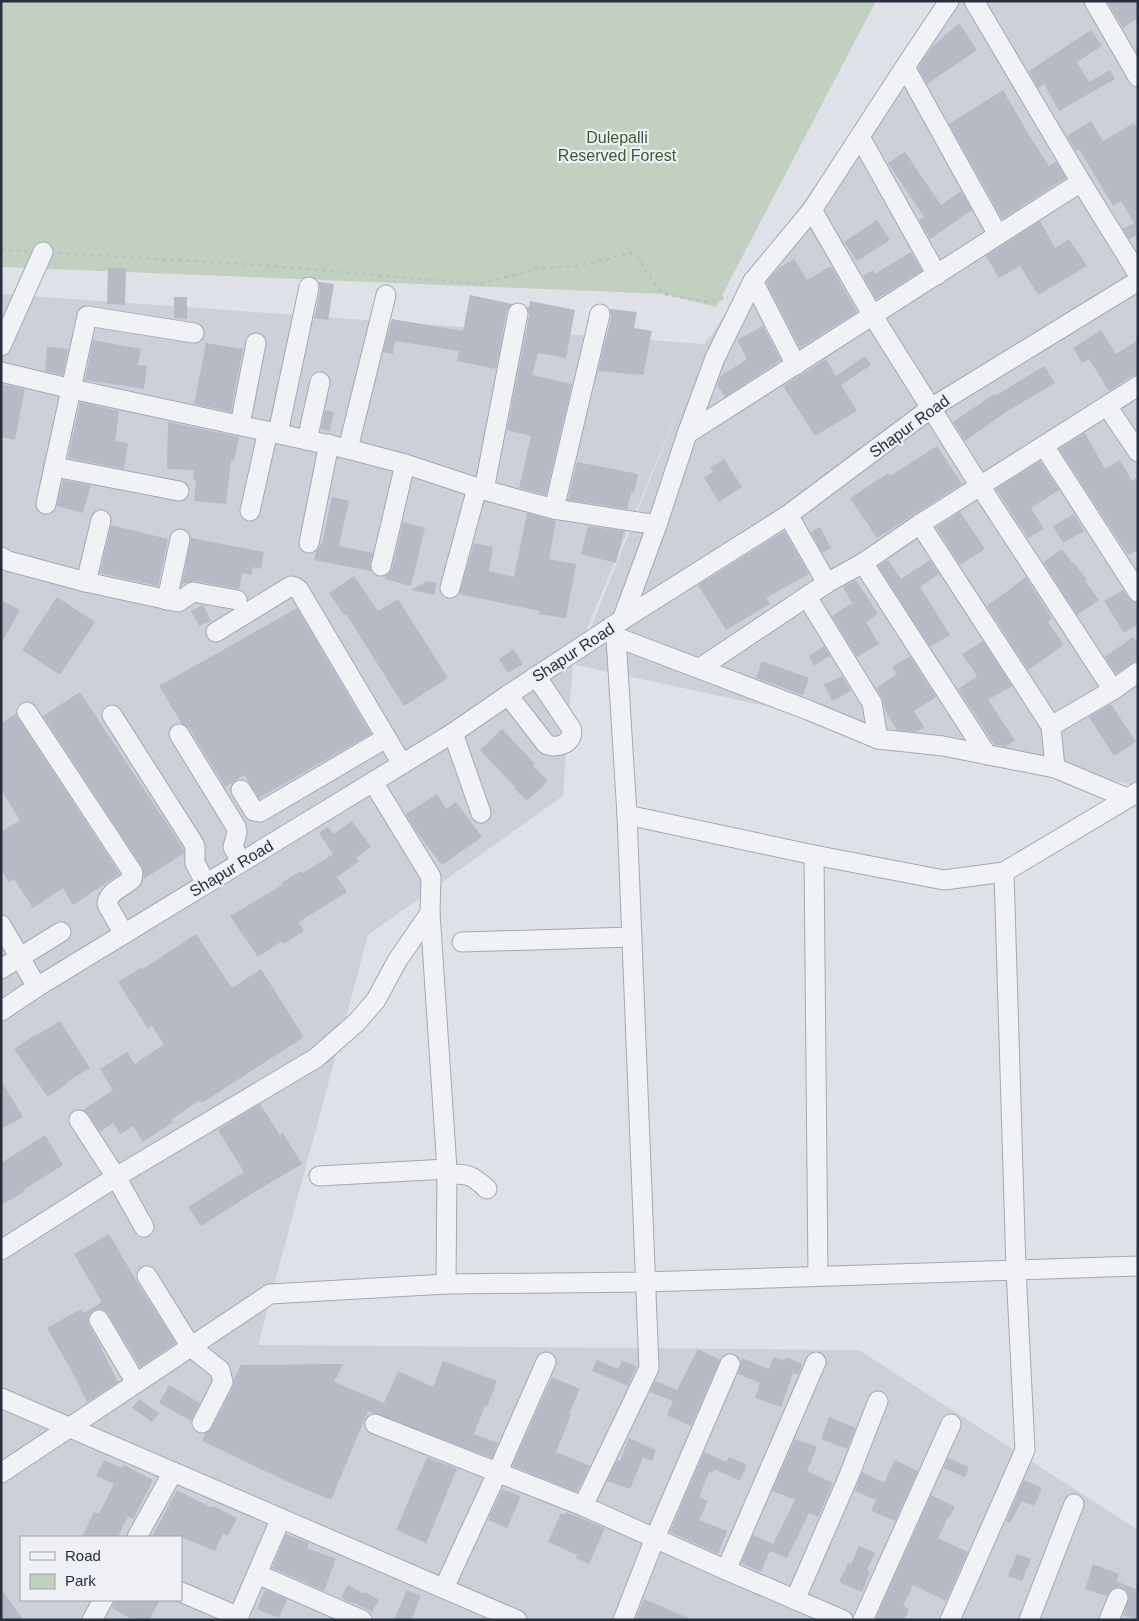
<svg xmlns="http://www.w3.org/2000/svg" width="1139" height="1621" font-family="Helvetica,sans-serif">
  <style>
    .built { fill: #ccd0d9; fill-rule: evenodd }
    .green { fill: #c2d1bf }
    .building { fill: #b6bac4 }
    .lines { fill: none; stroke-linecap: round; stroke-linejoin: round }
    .minor-casing { stroke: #a4a8b2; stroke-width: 21 }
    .path { stroke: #bdbfc6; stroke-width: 2.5; stroke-dasharray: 4 4; stroke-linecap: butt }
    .minor { stroke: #f1f2f6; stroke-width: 19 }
    .labels { text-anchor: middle; stroke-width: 4.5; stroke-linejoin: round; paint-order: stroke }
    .park-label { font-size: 16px; fill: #395a35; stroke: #eef0f5 }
    .street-label { font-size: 16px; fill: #282e3e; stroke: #eef0f5 }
  </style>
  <rect width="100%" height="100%" fill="#dee1e8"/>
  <path class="built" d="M943 1H1138V786L576 665 683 398 573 662 563 796 368 935 258 1345 859 1350 1138 1530V1620H1V294L705 344ZM21 1537H181V1600H21Z"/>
  <path class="green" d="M1 1H876L716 307 665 294 1 267Z"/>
  <g class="building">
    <path d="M1107 1H1138V18L1123 28Z"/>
    <path d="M959 23 977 50 927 84 918 68 931 48Z"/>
    <path d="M1091 30 1102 46 1077 62 1089 82 1110 70 1115 79 1059 111 1044 84 1038 88 1029 71Z"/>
    <path d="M1003 90 1029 135 1049 166 1056 161 1066 178 1002 219 949 124Z"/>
    <path d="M1091 121 1103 141 1134 123 1138 129V234L1129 239 1123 229 1134 223 1121 201 1113 206 1079 149 1076 151 1067 136Z"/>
    <path d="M905 152 941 205 961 191 972 210 930 239 919 220 924 217 888 163Z"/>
    <path d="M877 220 890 240 857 261 844 242Z"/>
    <path d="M1040 221 1055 248 1069 239 1087 266 1038 295 1020 266 999 278 986 256Z"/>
    <path d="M911 252 922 271 876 299 863 276 873 270 875 274Z"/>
    <path d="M794 259 807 280 831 266 857 312 800 348 766 282 779 268Z"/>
    <path d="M108 268H126L125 305 107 304Z"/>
    <path d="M318 282 334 284 328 320 314 318 320 289Z"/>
    <path d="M470 295 512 304 507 311 496 369 457 361 459 351 395 341 393 354 383 352 392 319 463 331Z"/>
    <path d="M174 297H187V319L174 318Z"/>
    <path d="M530 301 575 310 566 358 538 353 532 375 572 384 546 495 519 488 531 436 507 430 529 315 527 307H529Z"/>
    <path d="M610 309 637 312 634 328 652 331 643 375 598 371 611 317Z"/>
    <path d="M763 326 781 360 725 397 717 385 721 376 747 359 737 340Z"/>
    <path d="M1101 330 1116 354 1138 340V375L1132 376 1109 391 1089 359 1082 363 1073 348Z"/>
    <path d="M93 340 141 349 138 365 147 366 144 389 85 380Z"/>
    <path d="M206 343 243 349 231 412 194 404Z"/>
    <path d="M47 347 68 349 63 375 45 371Z"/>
    <path d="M865 356 871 365 841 385 857 411 815 436 783 386 826 359 836 376Z"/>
    <path d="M1044 366 1055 383 1009 410 965 441 953 422 994 394 995 396Z"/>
    <path d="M1 384 25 389 15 440 1 437Z"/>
    <path d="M80 402 119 411 115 441 128 443 124 469 68 458Z"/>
    <path d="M325 410 334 412 330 431 321 429Z"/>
    <path d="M168 422 239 437 234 461 231 460 226 504 194 501 196 481 193 480 194 470 167 469Z"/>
    <path d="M1085 433 1105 469 1120 460 1132 481 1138 477V550L1128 555 1059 449Z"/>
    <path d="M937 446 962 484 877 538 850 498 888 473 890 476Z"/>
    <path d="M724 459 742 487 719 502 704 478 713 472 710 468Z"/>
    <path d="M1040 461 1059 490 1031 508 1044 529 1028 538 996 489Z"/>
    <path d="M577 462 638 474 634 493 631 492 627 509 568 500Z"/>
    <path d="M63 480 91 485 83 513 57 506Z"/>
    <path d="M332 497 349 501 339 546 373 553 370 564 371 571 314 560 316 552 322 543Z"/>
    <path d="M960 512 985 549 960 565 936 527Z"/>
    <path d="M527 513 556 521 549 559 576 564 566 618 539 614 540 611 459 594 474 543 493 547 489 571 514 577Z"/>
    <path d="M1074 514 1084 531 1063 543 1053 526Z"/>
    <path d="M403 522 425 528 411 586 385 579 386 576 392 569Z"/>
    <path d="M111 525 168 539 158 586 100 573Z"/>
    <path d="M588 526 624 531 616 563 581 554Z"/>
    <path d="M820 527 831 548 822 553 811 532Z"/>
    <path d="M784 531 809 574 766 598 770 604 726 630 698 585Z"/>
    <path d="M191 538 264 552 261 569 253 567 251 575 242 573 239 589 195 581 182 584Z"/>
    <path d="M1062 549 1073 564 1074 563 1087 580 1085 581 1099 600 1077 615 1043 562Z"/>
    <path d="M888 560 901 579 930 560 939 574 920 587 950 635 930 647 878 566Z"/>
    <path d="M354 576 378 611 398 599 448 678 404 706 346 614 344 615 329 593Z"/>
    <path d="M1026 577 1052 619 1048 622 1064 645 1028 670 987 606Z"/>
    <path d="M856 580 878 614 866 622 879 644 857 657 832 616 852 603 843 587Z"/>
    <path d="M427 581 437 583 434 595 411 590Z"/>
    <path d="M1123 590 1129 598 1138 605V625L1124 633 1104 601Z"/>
    <path d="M57 597 95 622 60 675 22 650Z"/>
    <path d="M1 600 20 610 1 644Z"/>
    <path d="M203 605 211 621 199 626 191 611Z"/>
    <path d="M297 608 371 734 259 798 244 775 225 787 189 728 182 724 159 686Z"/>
    <path d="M1133 637 1138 643V659L1116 674 1105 657Z"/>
    <path d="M983 641 1012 686 988 700 1015 740 1005 747 994 744 958 689 977 676 962 654Z"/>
    <path d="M824 646 830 656 814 666 809 656Z"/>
    <path d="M514 649 523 664 508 673 499 659Z"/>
    <path d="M910 656 936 697 914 711 924 727 916 732 897 730 885 710 882 697 876 688 897 674 892 667Z"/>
    <path d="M762 661 809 678 803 695 756 678Z"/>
    <path d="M842 676 851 691 832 701 823 683 825 684Z"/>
    <path d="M80 692 184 850V853L144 879 142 867 43 716Z"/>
    <path d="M1111 704 1136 742 1114 756 1089 717Z"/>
    <path d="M16 714 18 718 120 874 73 905 63 888 33 908 14 879 9 882 1 870V832L20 820 1 790V723Z"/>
    <path d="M502 729 535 764 533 766 548 781 527 801 514 788 515 787 480 750Z"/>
    <path d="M437 794 446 809 456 802 482 837 442 865 416 831 406 814Z"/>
    <path d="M352 821 371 847 356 858 359 861 337 877 347 892 299 922 304 931 284 944 282 941 258 957 230 916 282 885 281 883 301 871 303 873 333 854 319 833 328 827 334 834Z"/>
    <path d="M196 934 232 988 261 969 304 1037 202 1103 200 1100 171 1120 173 1122 143 1142 133 1126 120 1134 113 1123 100 1132 88 1114 83 1110 113 1090 100 1069 127 1052 135 1064 164 1044 152 1026 148 1029 118 982 142 967 143 969Z"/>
    <path d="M60 1021 90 1068 67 1082 68 1083 48 1097 14 1049 35 1035V1036Z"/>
    <path d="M1 1080 23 1117 1 1129Z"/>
    <path d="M260 1104 280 1135 283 1133 302 1164 256 1191 201 1226 188 1207 244 1172 218 1130Z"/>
    <path d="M45 1135 63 1165 23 1190 24 1192 1 1205V1163Z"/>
    <path d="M109 1234 137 1282 176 1343 140 1367 108 1314 104 1310 99 1309 93 1311 89 1315 88 1320 89 1325 102 1348H101L118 1382 87 1402 75 1377 47 1328 81 1309 84 1313 102 1302 74 1254Z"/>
    <path d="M698 1349 720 1360 691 1426 667 1415 673 1401 650 1392 655 1381 677 1390Z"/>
    <path d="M774 1357 784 1361 786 1357 802 1364 798 1375 793 1373 781 1407 755 1398 760 1383 738 1374 742 1358 769 1369Z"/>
    <path d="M597 1360 618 1369 622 1361 636 1366 628 1386 592 1371Z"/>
    <path d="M443 1361 497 1381 487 1407 485 1406 474 1434 498 1443 492 1458 368 1411 331 1500 286 1481 202 1441 205 1433 212 1428 233 1387 234 1379 241 1365 343 1364 334 1382 384 1403 398 1371 433 1387Z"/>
    <path d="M552 1377 580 1389 569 1414 571 1415 556 1452 590 1466 577 1492 512 1466Z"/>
    <path d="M169 1385 200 1403 191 1421 159 1403Z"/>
    <path d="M139 1399 159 1413 152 1422 132 1408Z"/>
    <path d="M829 1417 856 1428 847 1449 821 1439Z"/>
    <path d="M629 1438 656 1450 652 1461 643 1457 630 1489 607 1481 617 1460 620 1461Z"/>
    <path d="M795 1439 817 1447 807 1471 833 1483 818 1517 809 1513 787 1558 770 1551 761 1572 741 1563 753 1535 773 1544 795 1500 772 1491Z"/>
    <path d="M704 1452 726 1462 729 1457 747 1465 740 1481 714 1469 713 1473 709 1472 699 1497 708 1501 699 1520 727 1531 718 1554 670 1532Z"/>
    <path d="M427 1457 457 1469 426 1543 396 1530Z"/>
    <path d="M948 1458 969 1467 965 1477 943 1468Z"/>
    <path d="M104 1460 122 1468 124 1465 153 1480 133 1519 128 1516 118 1537H82L94 1512 99 1514 114 1484 96 1476Z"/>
    <path d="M895 1460 918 1471 895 1521 871 1511 876 1500 855 1491 862 1472 884 1483Z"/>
    <path d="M1024 1480 1042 1488 1034 1506 1022 1501 1010 1523 1006 1521Z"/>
    <path d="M502 1489 521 1496 507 1528 488 1520Z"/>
    <path d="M177 1490 212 1508 213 1506 237 1518 228 1536 223 1534 215 1551 181 1537H152Z"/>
    <path d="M931 1495 955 1507 949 1518 948 1517 938 1538 968 1552 946 1601 913 1585 903 1606 909 1609 904 1620H875Z"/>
    <path d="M566 1512 605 1528 589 1564 576 1558 577 1555 548 1542 561 1513 565 1515Z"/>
    <path d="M286 1534 309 1543 307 1548 336 1559 324 1591 272 1568Z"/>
    <path d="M859 1546 875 1553 867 1570 870 1572 862 1592 839 1582 848 1563 851 1564Z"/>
    <path d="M1017 1554 1031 1559 1022 1581 1008 1576Z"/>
    <path d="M1093 1564 1119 1574 1116 1581 1138 1590V1620L1123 1615 1129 1597 1127 1592 1123 1588 1117 1587 1112 1589 1106 1596 1085 1589Z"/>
    <path d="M348 1585 364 1594 365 1592 379 1600 372 1612 355 1603 354 1604 341 1598Z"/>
    <path d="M1 1588 23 1620H1Z"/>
    <path d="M265 1590 287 1599 279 1618 257 1609Z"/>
    <path d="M407 1590 421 1596 411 1620H394Z"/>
    <path d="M644 1599 693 1620H635Z"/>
    <path d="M115 1600H160L149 1620H133L112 1608Z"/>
  </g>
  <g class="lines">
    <g class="minor-casing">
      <g id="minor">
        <path d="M974 1 1081 182 1138 274"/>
        <path d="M1094 1 1138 77"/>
        <path d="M905 67 998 235"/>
        <path d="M860 137 937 275"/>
        <path d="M812 210 873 316 980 486 1113 690"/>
        <path d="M753 281 796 365"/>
        <path d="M1 346 43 252"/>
        <path d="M1 372 72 389 348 449 405 464 484 490 554 509 657 525"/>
        <path d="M1107 406 1138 452"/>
        <path d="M240 425 256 343"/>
        <path d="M278 433 309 287"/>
        <path d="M687 434 1081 182"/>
        <path d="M307 440 320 382"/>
        <path d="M1044 446 1138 592"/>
        <path d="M348 449 386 295"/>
        <path d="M55 467 179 491"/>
        <path d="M484 490 518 313"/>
        <path d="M46 504 87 316 194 333"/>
        <path d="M554 509 600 314"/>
        <path d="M250 511 268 431"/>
        <path d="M788 515 827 583"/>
        <path d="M920 524 1051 726"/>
        <path d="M309 543 329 444"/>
        <path d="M1 557 8 561 86 582 178 602 193 592 237 600"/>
        <path d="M863 563 987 755"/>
        <path d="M381 566 405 464"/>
        <path d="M86 582 101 520"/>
        <path d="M450 588 477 488"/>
        <path d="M807 597 872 703 878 739 943 746 1055 768 1127 798"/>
        <path d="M167 600 180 539"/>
        <path d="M622 620 657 525 687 434 715 358 753 281 812 210 905 67 949 1"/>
        <path d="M216 632 291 586 295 587 299 590 402 764"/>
        <path d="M616 637 808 710 878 739"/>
        <path d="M700 668 827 583 863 563 920 524 1138 386"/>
        <path d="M508 695 546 744C557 750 576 742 571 728L536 676"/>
        <path d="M27 712 133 873 132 879C124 887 108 891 107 904L124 934"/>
        <path d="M112 715 194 844 195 847V863L206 884"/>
        <path d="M453 733 481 813"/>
        <path d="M179 734 236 827 237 832 233 847 241 862"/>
        <path d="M1055 768 1051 726 1113 690 1138 672"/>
        <path d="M373 782 431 877 430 913 447 1169 446 1284"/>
        <path d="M241 790 254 811 260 812 386 738"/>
        <path d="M627 815 814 855 944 880 1004 872 1138 792"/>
        <path d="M814 855 818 1276"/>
        <path d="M1 925 37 987"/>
        <path d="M462 942 632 937"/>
        <path d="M1 969 61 932"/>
        <path d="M1 1011 37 987 453 733 508 695 622 620 788 515 931 408 1138 281"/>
        <path d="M79 1120 116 1177 144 1227"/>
        <path d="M447 1174C468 1174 471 1174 487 1189"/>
        <path d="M319 1176 447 1169"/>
        <path d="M1 1250 116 1177 316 1058 357 1022 376 1000 397 961 430 913"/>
        <path d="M147 1276 191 1347 220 1370 223 1382 202 1423"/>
        <path d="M99 1320 136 1383"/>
        <path d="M1 1398 517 1620"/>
        <path d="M375 1424 583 1506 726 1570 843 1620"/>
        <path d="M1 1473 270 1294 446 1284 645 1282 1138 1266"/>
        <path d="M583 1506 649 1368 627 815 616 637 612 626"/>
        <path d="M137 1537 173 1472"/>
        <path d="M726 1570 816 1362"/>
        <path d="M257 1574 362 1620"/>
        <path d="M444 1588 498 1471 546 1362"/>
        <path d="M181 1592 239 1617"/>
        <path d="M795 1600 848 1478 878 1401"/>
        <path d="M92 1620 103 1600"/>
        <path d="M237 1620 281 1518"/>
        <path d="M623 1620 655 1538 730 1364"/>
        <path d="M863 1620 951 1424"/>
        <path d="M950 1620 1025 1450 1016 1269 1004 872"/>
        <path d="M1029 1620 1074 1504"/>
        <path d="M1109 1620 1118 1598"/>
      </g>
    </g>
    <g class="path">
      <path d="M1 250 27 251"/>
      <path d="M58 253 259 265 479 284 541 268 577 266 630 253 637 256 657 288 664 294 708 302 728 297"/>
    </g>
    <use href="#minor" class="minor"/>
  </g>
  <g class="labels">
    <g class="park-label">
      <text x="617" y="143">Dulepalli<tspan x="617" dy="18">Reserved Forest</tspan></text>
    </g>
    <g class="street-label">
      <text transform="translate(909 426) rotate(-36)" y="6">Shapur Road</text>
      <text transform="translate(573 652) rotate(-33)" y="6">Shapur Road</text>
      <text transform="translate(231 868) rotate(-31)" y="6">Shapur Road</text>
    </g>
  </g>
  <rect width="1139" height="1621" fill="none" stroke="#282e3e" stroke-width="5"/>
  <rect x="20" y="1536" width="162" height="65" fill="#eef0f5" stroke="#9fa2ac"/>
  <rect x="30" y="1552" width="25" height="8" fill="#f1f2f6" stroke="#9fa2ac"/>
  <text x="65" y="1561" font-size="15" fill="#282e3e">Road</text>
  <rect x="30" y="1574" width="25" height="15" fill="#c2d1bf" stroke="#9fa2ac"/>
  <text x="65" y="1586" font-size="15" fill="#282e3e">Park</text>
</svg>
